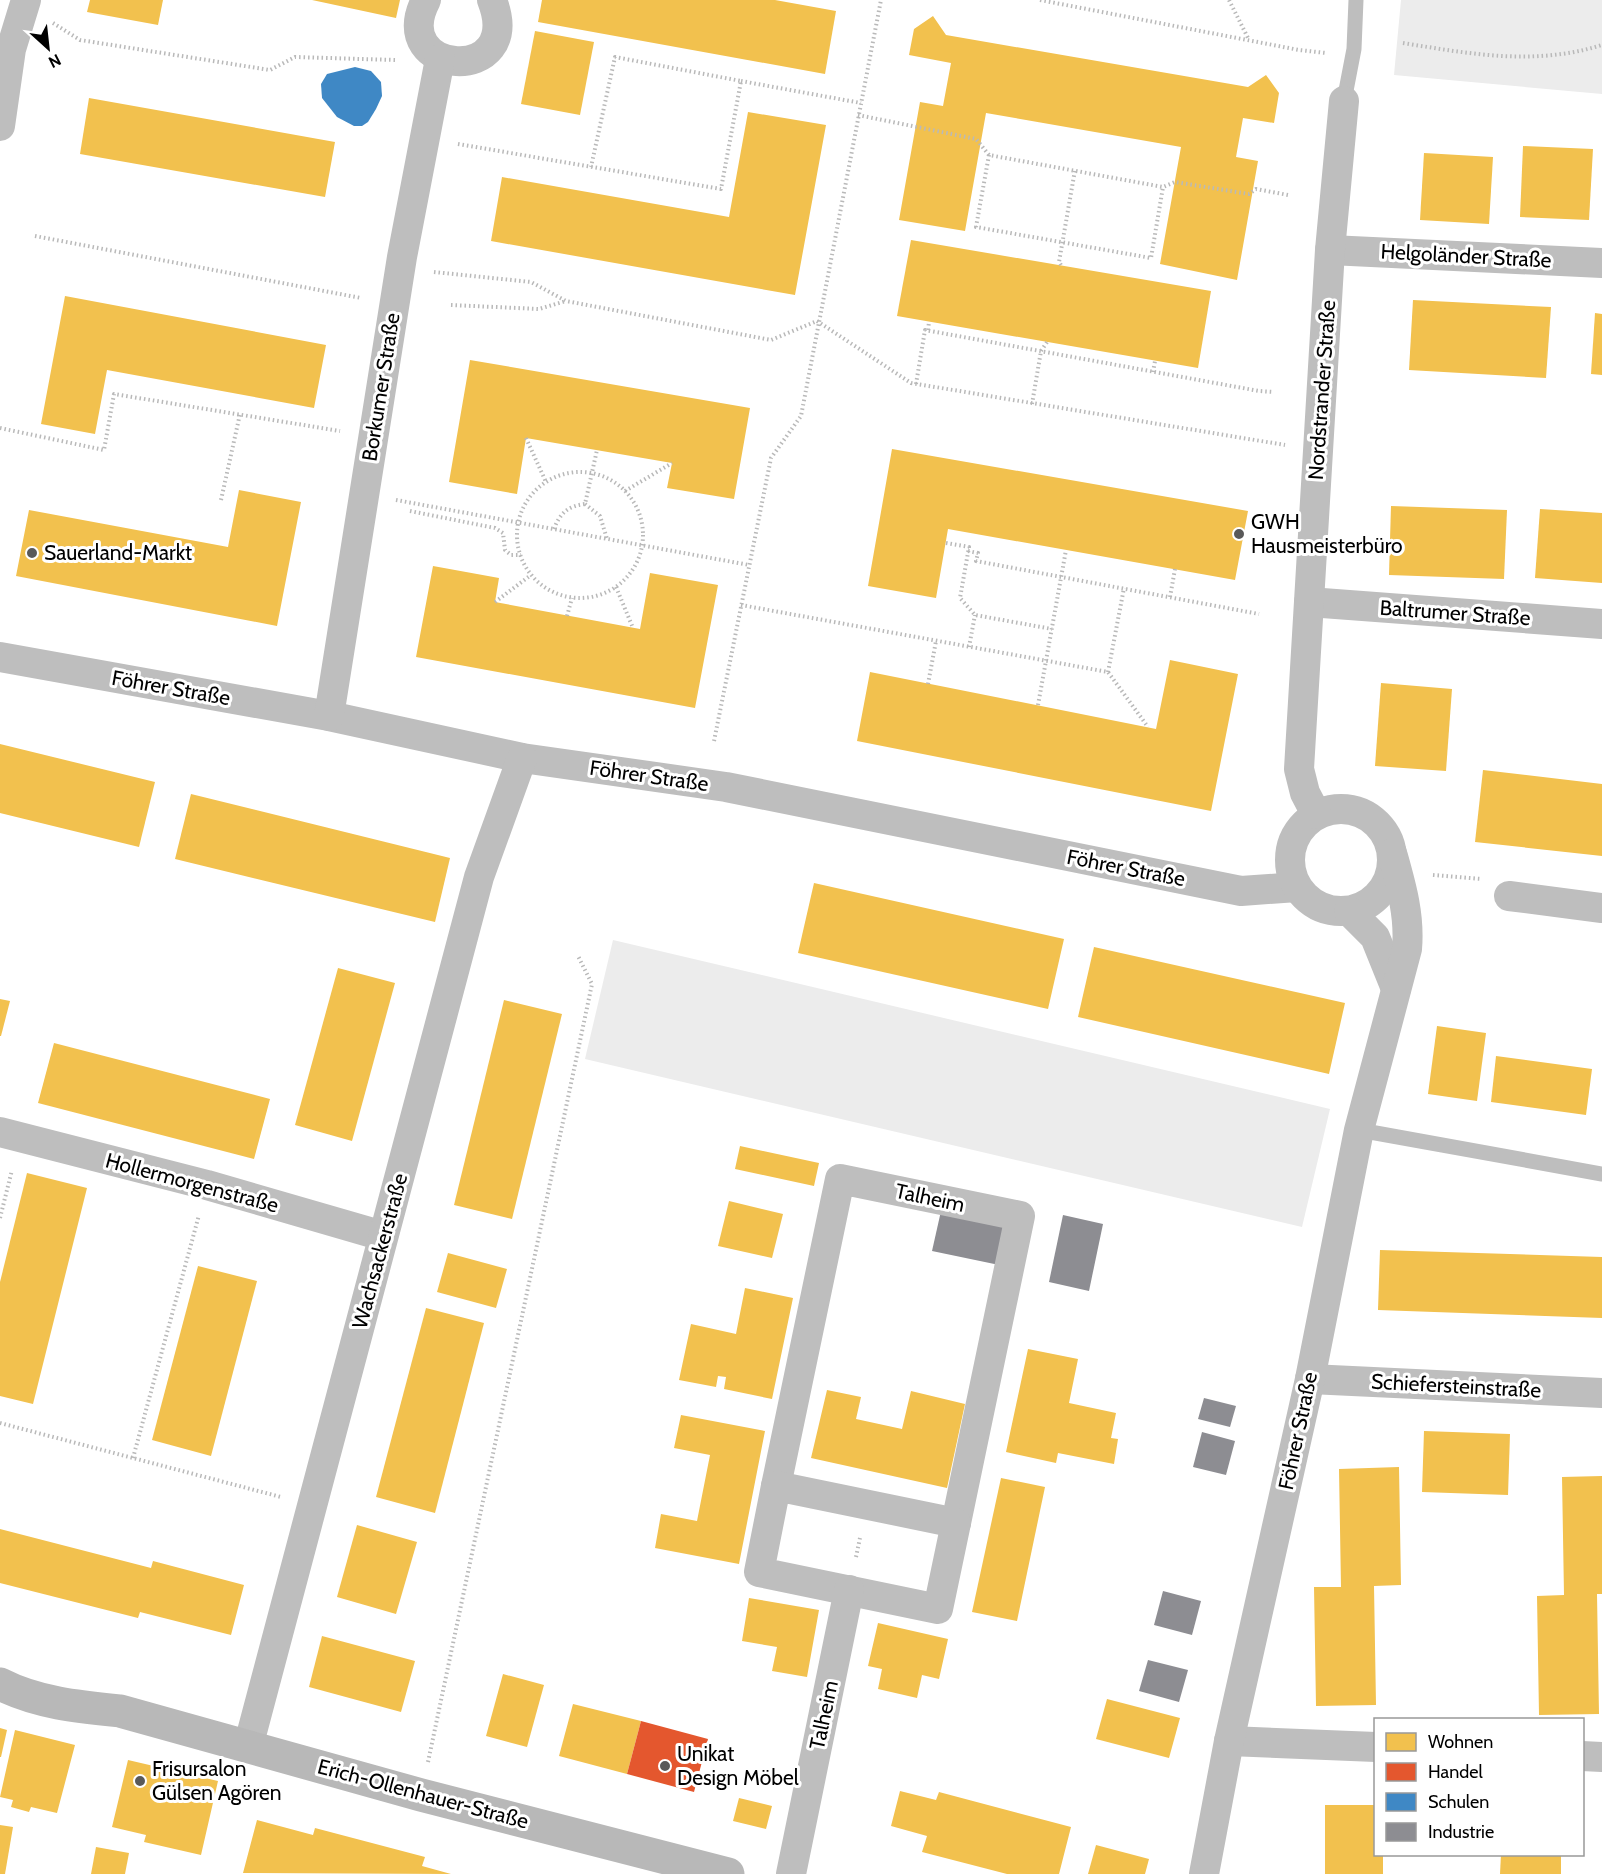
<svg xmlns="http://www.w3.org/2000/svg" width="1602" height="1874" font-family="Cabin,sans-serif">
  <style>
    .green { fill: #ececec }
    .homes { fill: #f2c14e }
    .shops { fill: #e4572e }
    .schools { fill: #3f88c5 }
    .industry { fill: #8d8d92 }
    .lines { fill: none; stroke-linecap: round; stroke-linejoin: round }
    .path { stroke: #b9b9b9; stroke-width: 4; stroke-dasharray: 1.5 3; stroke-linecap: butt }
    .lane { stroke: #bebebe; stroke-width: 15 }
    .street { stroke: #bebebe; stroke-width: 30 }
    .secondary { stroke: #b8b8b8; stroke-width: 33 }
    .poi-dot { fill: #595959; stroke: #fff; stroke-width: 2 }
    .labels { text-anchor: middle; stroke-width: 6; stroke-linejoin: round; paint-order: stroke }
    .street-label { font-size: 21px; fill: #000; stroke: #fff }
    .poi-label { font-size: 21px; fill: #000; stroke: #fff; text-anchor: start }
  </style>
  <rect width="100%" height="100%" fill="#fff"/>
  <g class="green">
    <path d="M1401 0H1602V94L1394 75Z"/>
    <path d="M613 940 1330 1109 1302 1227 585 1059Z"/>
  </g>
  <g class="homes">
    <path d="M90 0H163L158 25 87 12Z"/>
    <path d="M312 0H400L396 18Z"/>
    <path d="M542 0H775L836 11 825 74 538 22Z"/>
    <path d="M933 16 946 35 1248 87 1266 75 1279 93 1274 123 1243 118 1236 157 1258 161 1237 280 1160 264 1181 147 986 113 965 231 899 220 920 102 943 106 951 63 909 55 914 29Z"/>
    <path d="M535 31 594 42 580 115 521 104Z"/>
    <path d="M89 98 335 142 325 197 80 154Z"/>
    <path d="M748 112 826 125 795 295 491 241 502 177 729 217Z"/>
    <path d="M1523 146 1593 149 1589 220 1520 217Z"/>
    <path d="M1424 153 1493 157 1489 224 1420 220Z"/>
    <path d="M911 240 1211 291 1198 368 897 316Z"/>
    <path d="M65 296 326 345 314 408 107 370 95 434 41 424Z"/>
    <path d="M1413 300 1551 307 1546 378 1409 370Z"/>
    <path d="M1595 313 1602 314V375L1591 374Z"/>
    <path d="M470 360 750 408 734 499 667 488 672 463 526 438 517 494 449 482Z"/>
    <path d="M892 449 1248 511 1235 580 948 529 936 598 868 586Z"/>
    <path d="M239 490 301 502 277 626 16 576 29 510 228 547Z"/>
    <path d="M1391 506 1507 510 1504 579 1389 575Z"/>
    <path d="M1540 509 1602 513V583L1535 578Z"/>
    <path d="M433 566 499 578 495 602 640 629 650 573 718 585 695 708 416 657Z"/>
    <path d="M1170 660 1238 674 1211 811 857 741 870 672 1156 729Z"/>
    <path d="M1381 683 1452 689 1446 771 1375 766Z"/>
    <path d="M0 744 155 782 139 847 0 813Z"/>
    <path d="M1483 770 1602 784V856L1475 842Z"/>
    <path d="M191 794 450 858 435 922 175 859Z"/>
    <path d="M814 883 1064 939 1048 1009 798 953Z"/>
    <path d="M1094 947 1345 1003 1329 1074 1078 1017Z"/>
    <path d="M338 968 395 983 352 1141 295 1125Z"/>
    <path d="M0 999 10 1001 1 1036H0Z"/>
    <path d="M504 1000 562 1014 512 1219 454 1205Z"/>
    <path d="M1437 1026 1486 1033 1477 1101 1428 1094Z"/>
    <path d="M54 1043 270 1099 254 1159 38 1103Z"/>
    <path d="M1496 1056 1592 1069 1586 1115 1491 1102Z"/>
    <path d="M740 1146 819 1163 814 1186 735 1169Z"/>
    <path d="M27 1173 87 1188 33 1404 0 1396V1282Z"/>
    <path d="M729 1201 783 1214 772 1258 718 1246Z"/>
    <path d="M1380 1250 1602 1257V1318L1378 1310Z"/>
    <path d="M448 1253 507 1269 496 1308 437 1292Z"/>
    <path d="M198 1266 257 1281 211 1456 152 1440Z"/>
    <path d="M745 1288 793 1298 772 1399 724 1389 726 1377 718 1376 716 1387 679 1380 691 1324 736 1334Z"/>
    <path d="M426 1308 484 1323 435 1513 376 1497Z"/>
    <path d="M1028 1349 1078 1359 1069 1403 1116 1413 1111 1438 1118 1439 1114 1464 1058 1453 1056 1463 1006 1452Z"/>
    <path d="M827 1390 861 1397 856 1419 902 1429 911 1391 965 1404 947 1488 811 1458Z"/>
    <path d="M681 1415 765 1431 739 1564 655 1548 661 1514 697 1521 710 1455 674 1448Z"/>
    <path d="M1424 1431 1510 1434 1508 1495 1422 1492Z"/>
    <path d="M1399 1467 1401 1585 1374 1586 1376 1705 1316 1706 1314 1587H1341L1339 1469Z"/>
    <path d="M1602 1476V1594H1597L1599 1714 1539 1715 1537 1596 1564 1595 1562 1477Z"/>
    <path d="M1001 1478 1045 1487 1017 1621 972 1612Z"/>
    <path d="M357 1525 417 1542 396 1614 337 1597Z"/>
    <path d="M0 1529 151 1568 153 1561 244 1585 231 1635 140 1612 138 1618 0 1583Z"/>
    <path d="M749 1598 819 1610 807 1677 772 1671 777 1647 742 1641Z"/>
    <path d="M878 1623 948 1639 939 1679 922 1675 917 1698 878 1689 882 1669 868 1666Z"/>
    <path d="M322 1636 415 1661 401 1712 309 1687Z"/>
    <path d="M503 1674 544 1685 527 1747 486 1736Z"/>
    <path d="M1107 1699 1180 1718 1169 1758 1096 1739Z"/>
    <path d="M573 1704 641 1721 627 1774 559 1756Z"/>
    <path d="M0 1728 7 1730 1 1757H0Z"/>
    <path d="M15 1730 75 1745 57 1813 31 1807 29 1812 11 1807 13 1800 0 1797Z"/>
    <path d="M128 1760 218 1781 201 1855 144 1842 146 1835 112 1827Z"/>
    <path d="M900 1791 936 1800 939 1792 1071 1827 1059 1874H1007L922 1852 927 1836 891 1826Z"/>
    <path d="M739 1798 772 1806 766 1829 733 1821Z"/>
    <path d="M1325 1805H1376V1854H1383V1874H1325Z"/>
    <path d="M257 1820 313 1835 315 1828 425 1857 422 1866 451 1874 243 1873Z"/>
    <path d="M0 1825 13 1827 5 1874H0Z"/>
    <path d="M1096 1845 1149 1859 1145 1874H1088Z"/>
    <path d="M96 1847 129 1853 125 1874H91Z"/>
    <path d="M1501 1854H1561V1874H1500Z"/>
  </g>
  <path class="shops" d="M641 1721 708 1739 694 1792 627 1774Z"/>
  <path class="schools" d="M355 67 371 71 381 82 382 96 376 109 368 122 362 126H354L337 117 322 98 321 84 327 74Z"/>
  <g class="industry">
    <path d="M941 1211 1012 1226 1004 1266 932 1251Z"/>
    <path d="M1063 1215 1103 1224 1089 1291 1049 1282Z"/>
    <path d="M1204 1398 1236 1406 1230 1427 1198 1419Z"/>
    <path d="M1202 1432 1235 1441 1226 1475 1193 1467Z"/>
    <path d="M1163 1591 1201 1601 1192 1635 1154 1625Z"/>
    <path d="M1148 1660 1188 1670 1179 1702 1139 1691Z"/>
  </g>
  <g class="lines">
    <g class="path">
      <path d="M1040 0 1299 50 1326 53"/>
      <path d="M1229 0 1249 40"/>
      <path d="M53 23 80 40 270 70 295 57 395 60"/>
      <path d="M1403 43C1471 54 1535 66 1602 45"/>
      <path d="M741 81 861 103"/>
      <path d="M858 115 976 139 989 155 1163 187 1175 182 1249 194 1256 189 1288 195"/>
      <path d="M458 144 721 189 741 81 615 57 591 167"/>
      <path d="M989 155 976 227 1151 258 1163 187"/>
      <path d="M35 236 361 298"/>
      <path d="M1061 265 1059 262 1075 170"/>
      <path d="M434 272 531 282 566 301 771 340 817 321"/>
      <path d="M451 305 539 309 566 301"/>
      <path d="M817 321 911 383 1285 445"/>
      <path d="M928 330 929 322"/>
      <path d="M1153 372 1155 361"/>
      <path d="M916 384 925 330 1259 391 1274 392"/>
      <path d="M1032 404 1041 351 1047 342"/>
      <path d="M0 428 104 450 114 394 340 431"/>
      <path d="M526 438 546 482"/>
      <circle cx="580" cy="535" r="63"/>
      <path d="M625 491 672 463"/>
      <path d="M221 500 240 414"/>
      <path d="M396 500 749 565"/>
      <path d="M585 504 600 516 607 539"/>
      <path d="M410 511 495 528 503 533 505 550 511 555H521"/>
      <path d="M554 529C560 513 568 506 585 504L597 450"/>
      <path d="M946 543 969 547 960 598 975 615 1052 629"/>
      <path d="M968 551 978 553 976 561 1259 614"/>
      <path d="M616 587 633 628"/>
      <path d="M1170 597 1175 569"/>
      <path d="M495 602 531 575"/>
      <path d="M741 605 1108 672 1148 727"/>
      <path d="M567 616 572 598"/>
      <path d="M969 647 975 615"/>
      <path d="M1108 672 1124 588"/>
      <path d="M928 684 936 641"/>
      <path d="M1038 705 1066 550"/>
      <path d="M714 741 771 458 801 416 881 0"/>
      <path d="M1433 875 1482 879"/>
      <path d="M0 1218 12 1170"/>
      <path d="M0 1423 281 1497"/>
      <path d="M133 1458 199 1215"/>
      <path d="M856 1557 860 1538"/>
      <path d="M428 1762 592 984 578 956"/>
    </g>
    <g class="lane">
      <path d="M1344 101 1354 49 1356 0"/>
      <path d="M1359 1130 1602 1174"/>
    </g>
    <g class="street">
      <path d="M426 0C386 76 526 87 492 0"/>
      <path d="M0 126 11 49 26 0"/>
      <path d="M1330 250 1602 263"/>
      <path d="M1309 602 1602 624"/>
      <path d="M0 657 329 716 522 758 726 787 1241 891 1297 887"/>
      <path d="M329 716 402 257 440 59"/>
      <circle cx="1341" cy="860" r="51"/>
      <path d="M1316 814 1305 793 1299 769 1330 250 1344 101"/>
      <path d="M1509 896 1602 908"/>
      <path d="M1349 911 1375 937 1396 989"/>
      <path d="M0 1132 207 1185 383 1236"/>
      <path d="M1310 1379 1602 1393"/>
      <path d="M776 1486 840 1179 1020 1216 956 1523"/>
      <path d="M776 1486 956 1523 938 1609 759 1572Z"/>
      <path d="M1229 1741 1376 1747"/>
      <path d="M248 1747 479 877 522 758"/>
      <path d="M1582 1756 1602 1757"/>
      <path d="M791 1874 849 1590"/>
      <path d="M1204 1874 1229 1741 1310 1379 1359 1130 1407 949C1410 915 1401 885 1392 853"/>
    </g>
    <path class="secondary" d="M0 1684C37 1703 79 1707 120 1711L421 1795 728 1874"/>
  </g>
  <g class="poi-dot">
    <circle cx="1239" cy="534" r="6"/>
    <circle cx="32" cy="553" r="6"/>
    <circle cx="665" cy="1766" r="6"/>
    <circle cx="140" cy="1781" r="6"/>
  </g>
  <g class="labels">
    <g class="street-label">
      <text transform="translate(1466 256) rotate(3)" y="7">Helgoländer Straße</text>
      <text transform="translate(381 387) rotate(-81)" y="7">Borkumer Straße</text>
      <text transform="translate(1322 390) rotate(-86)" y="7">Nordstrander Straße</text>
      <text transform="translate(1455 613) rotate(4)" y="7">Baltrumer Straße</text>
      <text transform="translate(171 688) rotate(10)" y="7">Föhrer Straße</text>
      <text transform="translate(649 776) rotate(8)" y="7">Föhrer Straße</text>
      <text transform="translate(1126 868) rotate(11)" y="7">Föhrer Straße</text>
      <text transform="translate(192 1183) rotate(15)" y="7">Hollermorgenstraße</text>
      <text transform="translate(930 1198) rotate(12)" y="7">Talheim</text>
      <text transform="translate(380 1251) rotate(-75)" y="7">Wachsackerstraße</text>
      <text transform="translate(1456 1386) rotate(3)" y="7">Schiefersteinstraße</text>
      <text transform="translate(1298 1431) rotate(-78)" y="7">Föhrer Straße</text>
      <text transform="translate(824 1715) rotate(-78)" y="7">Talheim</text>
      <text transform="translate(423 1794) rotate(15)" y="7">Erich-Ollenhauer-Straße</text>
    </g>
    <g class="poi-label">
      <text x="1251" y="529">GWH<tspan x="1251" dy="24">Hausmeisterbüro</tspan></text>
      <text x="44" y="560">Sauerland-Markt</text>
      <text x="677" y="1761">Unikat<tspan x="677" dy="24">Design Möbel</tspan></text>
      <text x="152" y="1776">Frisursalon<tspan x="152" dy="24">Gülsen Agören</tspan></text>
    </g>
  </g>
  <rect x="1374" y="1718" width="210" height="138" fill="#ffffff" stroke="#999999" stroke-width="1.5"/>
  <rect x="1386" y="1733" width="30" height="18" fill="#f2c14e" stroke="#999999" stroke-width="1.5"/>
  <text x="1428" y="1748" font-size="18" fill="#000000">Wohnen</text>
  <rect x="1386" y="1763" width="30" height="18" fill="#e4572e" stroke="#999999" stroke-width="1.5"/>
  <text x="1428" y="1778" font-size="18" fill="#000000">Handel</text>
  <rect x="1386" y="1793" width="30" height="18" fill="#3f88c5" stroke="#999999" stroke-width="1.5"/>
  <text x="1428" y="1808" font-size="18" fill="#000000">Schulen</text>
  <rect x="1386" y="1823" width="30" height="18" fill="#8d8d92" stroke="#999999" stroke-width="1.5"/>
  <text x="1428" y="1838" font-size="18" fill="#000000">Industrie</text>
  <g transform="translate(48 48) rotate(153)" stroke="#ffffff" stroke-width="4.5" paint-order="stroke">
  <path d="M0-4.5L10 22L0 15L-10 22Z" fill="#000000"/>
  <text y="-9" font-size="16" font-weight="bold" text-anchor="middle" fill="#000000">N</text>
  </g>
</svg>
